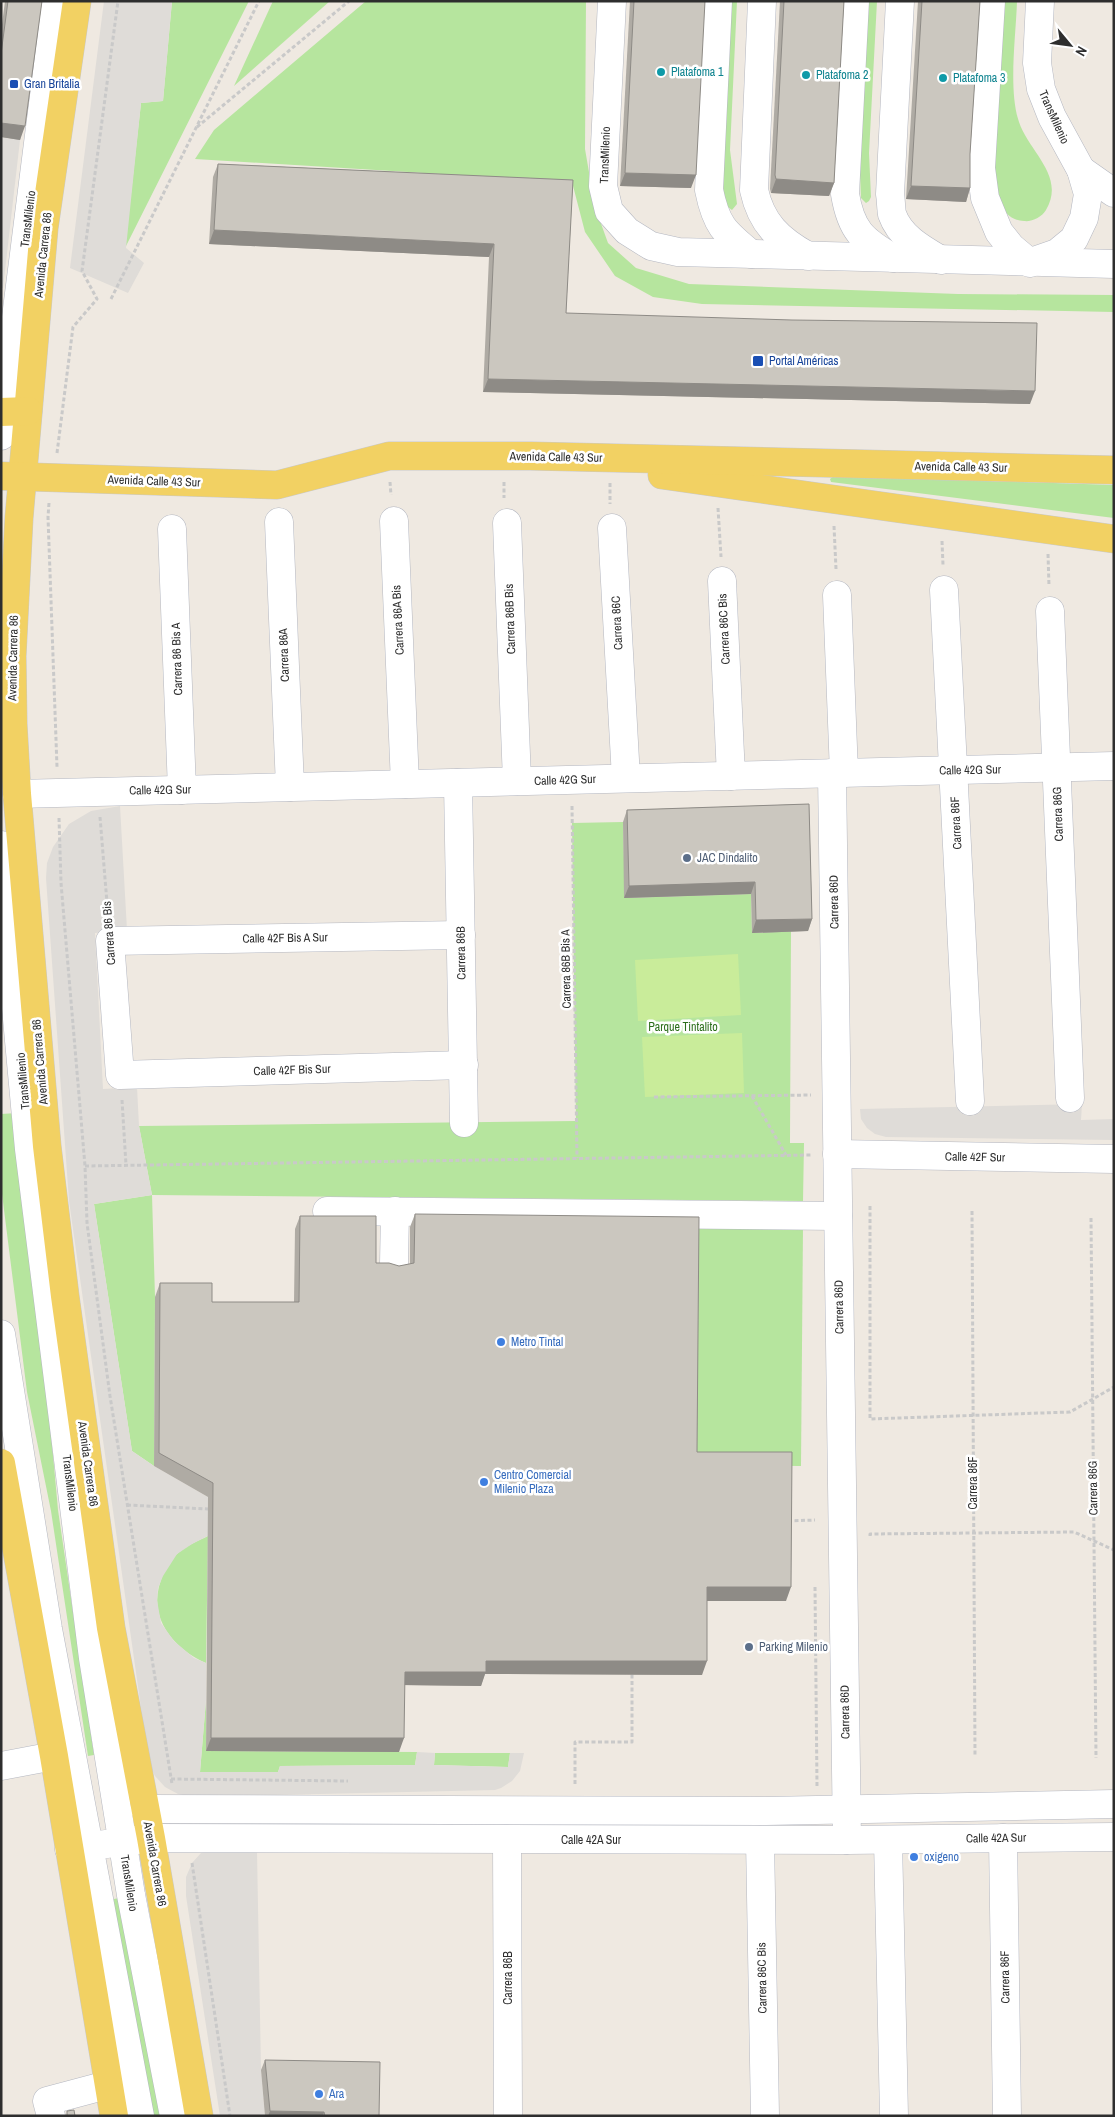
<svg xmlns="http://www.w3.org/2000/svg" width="1115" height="2117" font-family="'Archivo Narrow',sans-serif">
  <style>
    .green { fill: #b6e59e }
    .pitch { fill: #c9ec9a }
    .plaza { fill: #dfdcd8 }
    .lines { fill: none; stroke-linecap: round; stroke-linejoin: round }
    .minor-casing { stroke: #b4b7c1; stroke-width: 29 }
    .major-casing { stroke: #c9c9c9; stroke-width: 29 }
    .path { stroke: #c9c9c9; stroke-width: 3; stroke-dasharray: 4 2.5; stroke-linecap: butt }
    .minor { stroke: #fff; stroke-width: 28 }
    .major { stroke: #f2d163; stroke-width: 28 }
    .wall { fill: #afaba4 }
    .shaded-wall { fill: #8e8b86 }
    .building { fill: #cbc7bf; stroke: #8e8b86 }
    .culture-dot { fill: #0f9aa8; stroke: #fff; stroke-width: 2 }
    .transit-dot { fill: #1a4fb4; stroke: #fff; stroke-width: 2 }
    .service-dot { fill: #5c6f8a; stroke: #fff; stroke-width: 2 }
    .shop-dot { fill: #3f7fe0; stroke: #fff; stroke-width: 2 }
    .labels { text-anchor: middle; stroke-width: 5; stroke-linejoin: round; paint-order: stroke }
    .culture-label { font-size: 12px; fill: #0d838f; stroke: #fff; text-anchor: start }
    .transit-label { font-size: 12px; fill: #164399; stroke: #fff; text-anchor: start }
    .street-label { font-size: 12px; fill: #2e2e2e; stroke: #fff }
    .service-label { font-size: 12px; fill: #4e5e75; stroke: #fff; text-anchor: start }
    .park-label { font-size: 12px; fill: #2c6e1b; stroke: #fff }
    .shop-label { font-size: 12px; fill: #366cbe; stroke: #fff; text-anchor: start }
  </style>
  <rect width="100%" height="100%" fill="#efe9e1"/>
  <g class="green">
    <path d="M172 1H249L125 248 141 103 163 101Z"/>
    <path d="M273 1H330L234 86Z"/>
    <path d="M366 1H586L585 149 595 207 608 243 636 268 689 284 958 294 1114 295V312L702 304 653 297 615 276 585 232 572 182 195 159 214 130Z"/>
    <path d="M729 1H737L730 150 737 204 732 210 725 205 722 177Z"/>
    <path d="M868 1H877L869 153 871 197 869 201 866 203 861 198 860 174Z"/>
    <path d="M1005 1H1017C1016 36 1008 90 1019 122 1029 152 1066 176 1046 210 1042 217 1032 222 1024 221 1012 221 1003 212 999 201 991 176 996 144 997 118 1000 79 1002 40 1005 1Z"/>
    <path d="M834 476 1114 485V518L831 482 830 479Z"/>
    <path d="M623 822 625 898 751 894 752 933 791 931 790 1143H804L803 1201 152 1195 155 1297 154 1466 132 1451 94 1204 152 1195 139 1126 576 1121 572 823Z"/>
    <path d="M17 1113 47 1389 58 1510 94 1755 88 1756 51 1511 27 1392 1 1186V1114Z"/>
    <path d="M694 1224 803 1226 801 1466 692 1465Z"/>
    <path d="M208 1536 206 1663C174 1649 147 1618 161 1580 164 1571 170 1560 177 1554 186 1546 197 1541 208 1536Z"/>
    <path d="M206 1700V1751L417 1752 415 1765 280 1766 278 1772H200Z"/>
    <path d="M435 1753H510L508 1767 434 1765Z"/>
    <path d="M119 1898 162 2116H153L109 1900Z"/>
  </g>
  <g class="pitch">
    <path d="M738 954 741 1015 638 1021 635 960Z"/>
    <path d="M742 1033 744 1093 645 1097 642 1037Z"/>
  </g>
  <g class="plaza">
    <path d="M104 1H172L163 101 141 103 126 248 144 263 128 293 70 268Z"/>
    <path d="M1 137 20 140 3 288H1Z"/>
    <path d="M120 806 127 930 95 933 103 1089 137 1087 139 1126 152 1195 94 1204 132 1451 154 1466 208 1497V1536L192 1544 177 1554 163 1576 158 1588 157 1600 161 1623 174 1641 194 1658 206 1663V1700L200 1772H278L280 1766 415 1765 417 1752 435 1753 434 1765 508 1767 510 1753H524L520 1771 512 1781 501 1788 495 1790 193 1797 178 1794 165 1787 155 1776 149 1764 69 1201 46 878 47 863 53 847 69 824 91 811Z"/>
    <path d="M1082 1104 1081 1120 1114 1119V1140L886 1137 875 1134 867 1128 861 1119 860 1109Z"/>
    <path d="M214 1850 257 1851 261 2070 265 2116H220L186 1896V1877L192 1863 201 1853Z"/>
  </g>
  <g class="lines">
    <g class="minor-casing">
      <g id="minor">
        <path d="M612 1 603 186 609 211 627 231 651 246 678 252 1114 264"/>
        <path d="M718 1 709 190C716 225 724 232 751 254"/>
        <path d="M762 1 754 190C761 223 779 240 808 256"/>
        <path d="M855 1 845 194C851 230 862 240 893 258"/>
        <path d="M900 1 890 194C891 200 891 208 892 214 900 237 922 249 941 260"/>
        <path d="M991 1 981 168 985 198 999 232 1011 247 1030 263"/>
        <path d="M1081 170 1114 193"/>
        <path d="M1034 261 1057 253 1074 239 1084 218 1088 194 1081 170 1052 117 1041 89 1037 63 1040 1"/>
        <path d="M1 436 56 1"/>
        <path d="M394 521 405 784"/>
        <path d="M279 522 290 787"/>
        <path d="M507 523 517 781"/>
        <path d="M612 528 626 778"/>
        <path d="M172 529 182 790"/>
        <path d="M722 581 731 776"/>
        <path d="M944 590 970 1101"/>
        <path d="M837 595 844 773"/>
        <path d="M1050 611 1070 1098"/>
        <path d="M832 773 847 1840"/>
        <path d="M458 783 464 1123"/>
        <path d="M17 794 1114 766"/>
        <path d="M1 845 29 1149 93 1658 131 1895 174 2116"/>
        <path d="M461 935 110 941 120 1075 464 1065"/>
        <path d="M837 1154 1114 1159"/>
        <path d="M327 1211 838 1216"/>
        <path d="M394 1264 395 1211"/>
        <path d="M1 1334 48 1629 140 2116"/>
        <path d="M1 1766 54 1756"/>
        <path d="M145 1809 766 1811 1114 1804"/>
        <path d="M1003 1838 1007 2116"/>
        <path d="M507 1839 508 2116"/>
        <path d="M760 1840 765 2116"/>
        <path d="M888 1840 894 2116"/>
        <path d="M69 1849 151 1838 847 1840 1114 1837"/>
        <path d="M51 2116 47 2101 107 2085"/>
      </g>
    </g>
    <g class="major-casing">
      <g id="major">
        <path d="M77 1 44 228 19 518 12 656 13 724 17 794 47 1146 65 1296 111 1628 151 1838 199 2116"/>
        <path d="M1 412 28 411"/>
        <path d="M662 475 1114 539"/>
        <path d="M1 476 277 485 389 456H531L1114 470"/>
        <path d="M1 1463 54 1756 114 2116"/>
      </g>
    </g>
    <g class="path">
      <path d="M197 127 349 1"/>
      <path d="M111 299 259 1"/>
      <path d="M57 453 73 327 97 299 82 271 118 1"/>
      <path d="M390 482 391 495"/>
      <path d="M504 482V498"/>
      <path d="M610 483V504"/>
      <path d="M49 503 48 517 57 767"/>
      <path d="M718 508 721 557"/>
      <path d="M834 526 836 569"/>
      <path d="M942 541 943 565"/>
      <path d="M1048 554 1049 586"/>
      <path d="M572 806 577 1158"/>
      <path d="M100 817 108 915"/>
      <path d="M59 818 61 883 85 1166 87 1223 110 1396 172 1784"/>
      <path d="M752 1096 786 1155"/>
      <path d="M654 1097 811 1095"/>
      <path d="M122 1100 126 1165"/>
      <path d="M85 1166 812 1155"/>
      <path d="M870 1206V1419L1070 1412 1114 1387"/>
      <path d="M972 1211 975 1755"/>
      <path d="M1091 1218 1096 1758"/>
      <path d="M127 1505 208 1509"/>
      <path d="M788 1521 815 1520"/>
      <path d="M870 1536V1534L1074 1532 1114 1550"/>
      <path d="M815 1587 817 1786"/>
      <path d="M171 1779 348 1781"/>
      <path d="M575 1784V1742H632V1674"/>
      <path d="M192 1863 230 2116"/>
    </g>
    <use href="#minor" class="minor"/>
    <use href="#major" class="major"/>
  </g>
  <g class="wall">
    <path d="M5 1H42L20 140 1 137V32Z"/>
    <path d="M630 1H705L691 188 620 186Z"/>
    <path d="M780 1H844L834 183 829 196 771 193 770 189Z"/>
    <path d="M918 1H980L970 154V188L966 202 906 199Z"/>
    <path d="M218 164 573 180 566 313 1030 404 483 392 489 257 209 244 213 177Z"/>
    <path d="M809 804 812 919 808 931 752 933 751 894 624 898 623 822 627 810Z"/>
    <path d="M415 1214 697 1452 786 1601H707L702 1675 485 1674 481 1686 404 1685 399 1752 206 1751 208 1497 154 1466 155 1297 160 1283 212 1302H294L295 1229 300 1216 376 1263 399 1266 410 1264V1227Z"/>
    <path d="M265 2060 379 2116H265L261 2070Z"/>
  </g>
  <g class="shaded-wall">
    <path d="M1 123 25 126 20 140 1 137Z"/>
    <path d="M625 173 696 175 691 188 620 186Z"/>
    <path d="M776 179 834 183 829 196 771 193Z"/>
    <path d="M911 186 970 188 966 202 906 199Z"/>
    <path d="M214 230 494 244 489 257 209 244Z"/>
    <path d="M488 379 1035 391 1030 404 483 392Z"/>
    <path d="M755 882 751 894 624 898 629 886Z"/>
    <path d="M812 919 808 931 752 933 756 920Z"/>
    <path d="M707 1587H791L786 1601H703Z"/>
    <path d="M486 1661H707L702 1675 485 1674 481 1686 400 1685 405 1672Z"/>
    <path d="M211 1738H404L399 1752 206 1751Z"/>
    <path d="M270 2111 324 2112 323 2116H268Z"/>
  </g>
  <g class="building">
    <path d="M8 1H42L25 126 1 123V54Z"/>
    <path d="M634 1H705L696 175 625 173Z"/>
    <path d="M784 1H844L834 183 776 179 775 175Z"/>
    <path d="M922 1H980L970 154V188L911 186Z"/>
    <path d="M218 164 573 180 566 313 792 320 1037 323 1035 391 488 379 494 244 214 230Z"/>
    <path d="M809 804 812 919 756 920 755 882 629 886 627 810Z"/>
    <path d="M415 1214 699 1217 697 1452H792L791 1587H707V1661H486V1672H405L404 1738H211L213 1483 159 1453 160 1283H212V1302H299L300 1216H376V1263H389L399 1266 414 1263Z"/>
    <path d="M265 2060 380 2062 379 2116H325L324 2112 270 2111Z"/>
    <path d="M74 2110 75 2116H67V2111Z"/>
  </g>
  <g class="culture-dot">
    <circle cx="661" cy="72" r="5"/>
    <circle cx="806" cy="75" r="5"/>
    <circle cx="943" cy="78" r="5"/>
  </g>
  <g class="transit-dot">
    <rect x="9" y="79" width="10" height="10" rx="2.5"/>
    <rect x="752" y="355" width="12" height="12" rx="2.5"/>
  </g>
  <g class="service-dot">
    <circle cx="687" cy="858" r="5"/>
    <circle cx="749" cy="1647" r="5"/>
  </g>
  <g class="shop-dot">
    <circle cx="501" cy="1342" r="5"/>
    <circle cx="484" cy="1482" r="5"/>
    <circle cx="914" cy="1857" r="5"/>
    <circle cx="319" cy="2094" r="5"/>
  </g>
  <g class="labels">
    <g class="culture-label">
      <text x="671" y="76">Platafoma 1</text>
      <text x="816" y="79">Platafoma 2</text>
      <text x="953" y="82">Platafoma 3</text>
    </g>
    <g class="transit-label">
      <text x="24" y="88">Gran Britalia</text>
      <text x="769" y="365">Portal Américas</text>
    </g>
    <g class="street-label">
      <text transform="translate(1054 117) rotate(66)" y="4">TransMilenio</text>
      <text transform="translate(605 155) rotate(-88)" y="4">TransMilenio</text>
      <text transform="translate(28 219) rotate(-83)" y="4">TransMilenio</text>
      <text transform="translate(43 255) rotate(-84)" y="4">Avenida Carrera 86</text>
      <text transform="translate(556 457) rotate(1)" y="4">Avenida Calle 43 Sur</text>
      <text transform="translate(961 467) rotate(1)" y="4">Avenida Calle 43 Sur</text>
      <text transform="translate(154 481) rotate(2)" y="4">Avenida Calle 43 Sur</text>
      <text transform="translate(510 619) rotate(-92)" y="4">Carrera 86B Bis</text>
      <text transform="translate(398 620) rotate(-93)" y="4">Carrera 86A Bis</text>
      <text transform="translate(617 623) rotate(-93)" y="4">Carrera 86C</text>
      <text transform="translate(724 629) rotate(-93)" y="4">Carrera 86C Bis</text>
      <text transform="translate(284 655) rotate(-92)" y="4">Carrera 86A</text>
      <text transform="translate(13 658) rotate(-89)" y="4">Avenida Carrera 86</text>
      <text transform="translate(177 659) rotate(-92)" y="4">Carrera 86 Bis A</text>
      <text transform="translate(970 770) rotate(-1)" y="4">Calle 42G Sur</text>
      <text transform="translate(565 780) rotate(-2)" y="4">Calle 42G Sur</text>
      <text transform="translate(160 790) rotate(-1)" y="4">Calle 42G Sur</text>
      <text transform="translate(1058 814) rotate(-92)" y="4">Carrera 86G</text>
      <text transform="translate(956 823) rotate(-93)" y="4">Carrera 86F</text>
      <text transform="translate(834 902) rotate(-91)" y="4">Carrera 86D</text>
      <text transform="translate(109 933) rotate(-94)" y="4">Carrera 86 Bis</text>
      <text transform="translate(285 938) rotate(-1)" y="4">Calle 42F Bis A Sur</text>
      <text transform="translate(461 953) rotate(-91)" y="4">Carrera 86B</text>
      <text transform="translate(566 969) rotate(-91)" y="4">Carrera 86B Bis A</text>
      <text transform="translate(40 1062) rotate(-95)" y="4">Avenida Carrera 86</text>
      <text transform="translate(292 1070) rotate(-2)" y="4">Calle 42F Bis Sur</text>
      <text transform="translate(23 1081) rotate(-95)" y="4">TransMilenio</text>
      <text transform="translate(975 1157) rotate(1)" y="4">Calle 42F Sur</text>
      <text transform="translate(839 1307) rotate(-91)" y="4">Carrera 86D</text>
      <text transform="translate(88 1464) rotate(82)" y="4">Avenida Carrera 86</text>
      <text transform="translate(70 1483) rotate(83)" y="4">TransMilenio</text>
      <text transform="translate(973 1483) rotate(-90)" y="4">Carrera 86F</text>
      <text transform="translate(1093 1488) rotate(-91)" y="4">Carrera 86G</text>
      <text transform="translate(845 1712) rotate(-91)" y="4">Carrera 86D</text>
      <text transform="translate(996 1838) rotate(-1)" y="4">Calle 42A Sur</text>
      <text x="591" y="1844">Calle 42A Sur</text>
      <text transform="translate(155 1864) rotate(80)" y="4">Avenida Carrera 86</text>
      <text transform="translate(129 1883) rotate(81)" y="4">TransMilenio</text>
      <text transform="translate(1005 1977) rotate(-91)" y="4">Carrera 86F</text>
      <text transform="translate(508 1978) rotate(-90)" y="4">Carrera 86B</text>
      <text transform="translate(762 1978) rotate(-91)" y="4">Carrera 86C Bis</text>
    </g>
    <g class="service-label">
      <text x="697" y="862">JAC Dindalito</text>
      <text x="759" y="1651">Parking Milenio</text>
    </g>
    <g class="park-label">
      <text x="683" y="1031">Parque Tintalito</text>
    </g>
    <g class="shop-label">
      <text x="511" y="1346">Metro Tintal</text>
      <text x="494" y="1479">Centro Comercial<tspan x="494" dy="14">Milenio Plaza</tspan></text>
      <text x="924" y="1861">oxigeno</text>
      <text x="329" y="2098">Ara</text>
    </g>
  </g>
  <rect width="1115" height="2117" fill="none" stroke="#2e2e2e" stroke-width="5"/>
  <g transform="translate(1070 45) rotate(119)" stroke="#ffffff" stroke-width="4" paint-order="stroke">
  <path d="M0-4L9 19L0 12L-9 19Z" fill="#2e2e2e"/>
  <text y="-8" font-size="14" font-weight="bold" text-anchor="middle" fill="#2e2e2e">N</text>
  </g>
</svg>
